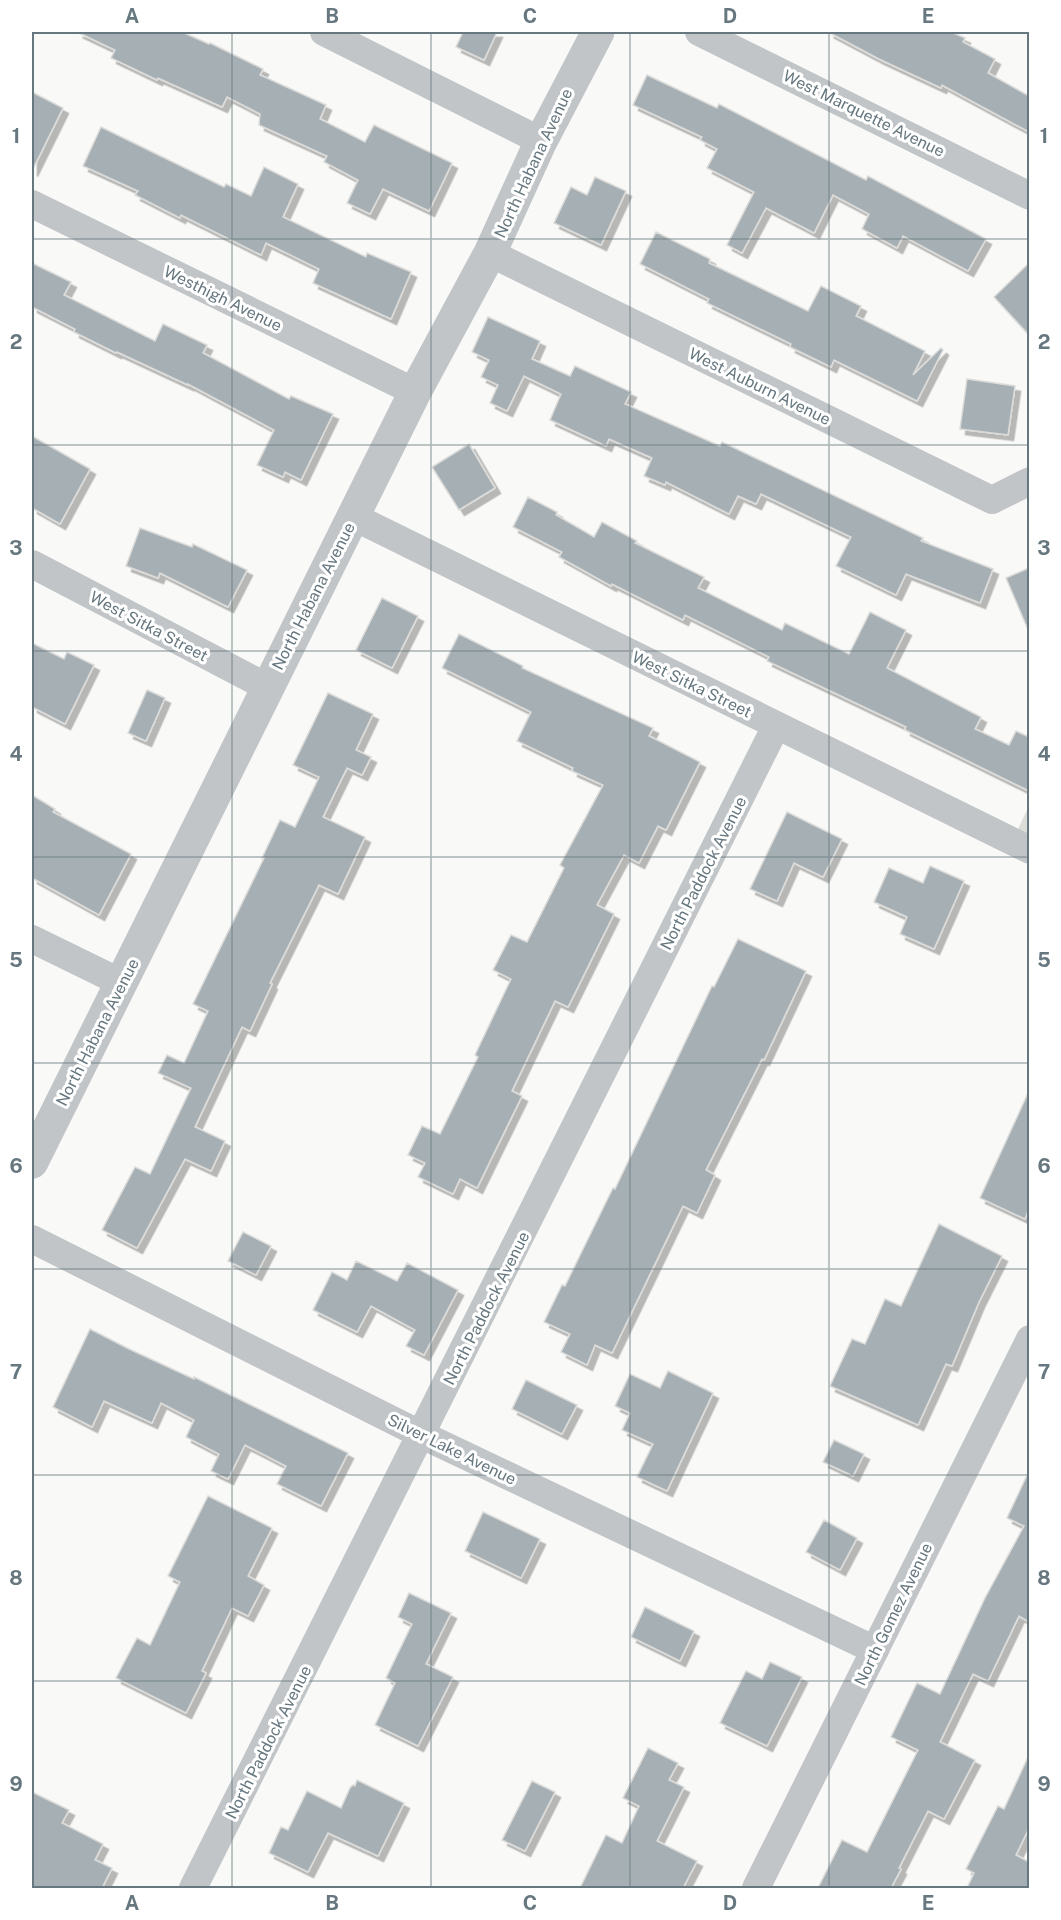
<svg xmlns="http://www.w3.org/2000/svg" width="1061" height="1920" font-family="'Public Sans',sans-serif">
  <style>
    .green { fill: #daded7 }
    .building { fill: #a6afb3; stroke: #dbdbda; stroke-width: 1.5; filter: url(#shadow) }
    .lines { fill: none; stroke-linecap: round; stroke-linejoin: round }
    .minor { stroke: #c1c5c8; stroke-width: 28 }
    .tertiary { stroke: #c1c5c8; stroke-width: 33 }
    .grid { fill: none; stroke: #66777f; stroke-width: 1.5; stroke-opacity: 0.55 }
    .labels { text-anchor: middle; stroke-width: 6; stroke-linejoin: round; paint-order: stroke }
    .street-label { font-size: 16px; fill: #66777f; stroke: #fff }
    .neatline { fill: none; stroke: #66777f; stroke-width: 2 }
    .grid-label { font-size: 20px; text-anchor: middle; font-weight: bold; fill: #66777f }
  </style>
  <defs>
    <filter id="shadow"><feDropShadow dx="5.5" dy="5.5" stdDeviation="0" flood-color="#0004"/></filter>
  </defs>
  <rect width="100%" height="100%" fill="#f9f9f7"/>
  <path class="green" d="M1029 806V835L1018 829Z"/>
  <g class="building">
    <path d="M77 32H182L209 44 210 43 263 69 260 75 326 105 320 119 365 142 374 125 452 163 429 211 383 189 370 214 347 203 358 180 324 162 327 156 259 125 260 114 227 97 222 107 158 78 157 80 111 58 115 50Z"/>
    <path d="M463 32H497L484 60 456 47Z"/>
    <path d="M828 32H951L965 38 963 42 995 59 988 73 1029 96V132L942 85 941 88 879 59Z"/>
    <path d="M647 75 717 108 719 104 866 180 868 176 986 239 968 271 903 236 897 248 862 229 869 214 833 195 814 233 766 208 742 253 727 245 754 192 707 168 717 149 700 140 702 137 633 105Z"/>
    <path d="M32 92 63 108 32 171Z"/>
    <path d="M101 127 224 187 226 184 251 196 264 167 298 184 283 217 366 257 367 253 411 272 391 319 313 283 319 269 266 243 261 255 181 215 180 218 135 195 138 191 83 166Z"/>
    <path d="M595 177 626 191 601 245 554 223 571 187 587 195Z"/>
    <path d="M656 232 710 259 709 263 808 311 821 286 861 306 856 316 925 351 913 375 941 348 943 350 917 401 834 360 831 367 790 347 791 344 707 303 709 299 640 264Z"/>
    <path d="M32 263 71 282 64 295 155 341 163 324 207 345 203 353 289 399 291 396 333 414 301 480 285 472 283 477 257 465 274 430 188 384V385L117 352 116 353 74 332 75 329 32 307Z"/>
    <path d="M1029 263V335L994 297Z"/>
    <path d="M488 317 540 341 532 359 570 376 575 366 631 392 625 404 720 446 722 442 923 538 921 541 993 569 980 603 906 574 896 595 836 566 851 537 761 494 756 504 738 496 729 514 666 482 665 485 644 476 652 458 609 439 606 446 550 420 561 394 524 376 507 411 490 403 498 385 481 377 489 360 472 352Z"/>
    <path d="M967 379 1015 386 1008 435 960 429Z"/>
    <path d="M32 436 90 469 60 524 32 508Z"/>
    <path d="M469 444 495 488 459 510 432 467Z"/>
    <path d="M528 497 557 512 556 515 594 537 602 522 637 541 635 543 704 577 698 588 782 630 785 623 849 654 870 612 906 630 887 668 981 717 975 729 1009 745 1016 731 1029 737V791L905 730 906 727 767 661 769 657 685 615 683 620 612 584 611 586 559 557 562 552 513 527Z"/>
    <path d="M140 528 192 547 193 544 247 570 228 607 160 573 158 578 126 566Z"/>
    <path d="M1029 568V632L1006 578Z"/>
    <path d="M382 598 418 616 392 668 356 650Z"/>
    <path d="M459 634 523 666 522 668 653 728 649 736 700 762 666 830 658 826 639 863 624 855 597 905 614 914 568 1007 555 1001 512 1091 522 1096 477 1188 460 1179 453 1194 418 1177 425 1163 408 1155 422 1126 440 1134 478 1057 475 1055 511 979 493 970 511 935 527 942 564 868 560 865 603 785 572 771 573 768 517 741 531 712 442 668Z"/>
    <path d="M32 643 64 659 67 652 94 665 65 724 32 707Z"/>
    <path d="M147 690 165 698 146 741 128 733Z"/>
    <path d="M328 693 373 714 356 750 371 757 362 775 347 768 323 817 365 837 338 894 319 885 270 983 272 984 250 1031 242 1027 195 1127 225 1141 211 1171 185 1159 137 1248 102 1230 135 1167 150 1174 191 1088 158 1073 167 1055 184 1063 208 1011 193 1004 264 858H262L280 820 295 827 319 777 293 765Z"/>
    <path d="M32 795 55 809 53 812 131 854 99 915 32 878Z"/>
    <path d="M787 812 842 839 823 877 794 863 777 901 750 889Z"/>
    <path d="M930 866 964 881 934 949 900 934 907 917 874 902 889 868 923 883Z"/>
    <path d="M738 939 806 971 764 1060 762 1059 706 1170 715 1175 697 1213 683 1206 612 1353 595 1345 587 1365 561 1352 570 1334 544 1322 562 1285 565 1286 613 1188 615 1189 712 986 714 987Z"/>
    <path d="M1029 1091V1208L1025 1219 980 1198Z"/>
    <path d="M939 1224 1002 1256 979 1302 952 1366 946 1364 918 1425 830 1386 852 1339 865 1344 885 1299 901 1306Z"/>
    <path d="M243 1232 271 1246 256 1275 228 1261Z"/>
    <path d="M356 1261 397 1281 407 1263 458 1290 424 1355 406 1346 415 1330 371 1306 357 1332 313 1310 332 1272 347 1280Z"/>
    <path d="M90 1329 129 1349 194 1379V1377L348 1453 321 1506 277 1484 286 1466 245 1445 228 1479 211 1471 219 1454 186 1437 194 1420 161 1403 152 1423 104 1401 92 1427 53 1407Z"/>
    <path d="M668 1371 713 1393 667 1491 637 1477 653 1444 622 1430 630 1413 615 1406 630 1374 660 1388Z"/>
    <path d="M526 1380 577 1405 562 1434 512 1409Z"/>
    <path d="M834 1440 864 1454 853 1476 823 1462Z"/>
    <path d="M1029 1471V1622L1019 1616 988 1681 973 1674 940 1742 975 1760 944 1819 928 1811 899 1868 901 1869 891 1888H818L842 1840 867 1852 918 1750 891 1737 917 1683 940 1694 985 1598 1024 1526 1007 1518Z"/>
    <path d="M208 1496 272 1528 248 1576 264 1585 248 1616 232 1608 202 1671 206 1673 186 1713 116 1678 137 1638 150 1645 180 1582 168 1576Z"/>
    <path d="M483 1512 540 1539 521 1578 465 1551Z"/>
    <path d="M824 1520 857 1538 840 1570 806 1552Z"/>
    <path d="M409 1593 451 1613 426 1664 453 1677 418 1746 375 1725 395 1683 386 1678 412 1624 398 1617Z"/>
    <path d="M645 1607 694 1631 680 1661 631 1637Z"/>
    <path d="M770 1662 802 1677 767 1746 720 1723 746 1671 762 1679Z"/>
    <path d="M648 1748 678 1763 669 1780 684 1787 657 1841 697 1861 683 1888H580L606 1835 622 1843 639 1806 623 1798Z"/>
    <path d="M1029 1755V1828L1016 1855 1029 1862V1888H967L974 1873 966 1869 998 1806 1004 1809Z"/>
    <path d="M357 1780 404 1803 378 1856 328 1833 308 1872 269 1853 281 1827 288 1830 307 1791 341 1808 350 1788 353 1785 355 1786Z"/>
    <path d="M532 1781 555 1792 525 1851 502 1840Z"/>
    <path d="M32 1792 69 1810 62 1823 103 1844 95 1860 112 1868 102 1888H32Z"/>
  </g>
  <g class="lines">
    <g class="minor">
      <path d="M324 32 541 141"/>
      <path d="M699 32 1030 196"/>
      <path d="M32 204 415 392"/>
      <path d="M490 253 992 500 1030 481"/>
      <path d="M354 517 1030 850"/>
      <path d="M32 564 267 687"/>
      <path d="M32 939 122 983"/>
      <path d="M32 1239 422 1435 875 1650"/>
      <path d="M193 1888 776 726"/>
      <path d="M756 1888 1030 1339"/>
    </g>
    <path class="tertiary" d="M32 1162 415 392 490 253 541 141 598 32"/>
  </g>
  <path class="grid" d="M232 32V1888M431 32V1888M630 32V1888M829 32V1888M32 239H1030M32 445H1030M32 651H1030M32 857H1030M32 1063H1030M32 1269H1030M32 1475H1030M32 1681H1030"/>
  <g class="labels">
    <g class="street-label">
      <text transform="translate(864 113) rotate(26)" y="6">West Marquette Avenue</text>
      <text transform="translate(533 163) rotate(-65)" y="6">North Habana Avenue</text>
      <text transform="translate(223 298) rotate(26)" y="6">Westhigh Avenue</text>
      <text transform="translate(760 386) rotate(26)" y="6">West Auburn Avenue</text>
      <text transform="translate(313 596) rotate(-63)" y="6">North Habana Avenue</text>
      <text transform="translate(149 626) rotate(28)" y="6">West Sitka Street</text>
      <text transform="translate(692 684) rotate(26)" y="6">West Sitka Street</text>
      <text transform="translate(703 873) rotate(-63)" y="6">North Paddock Avenue</text>
      <text transform="translate(97 1032) rotate(-63)" y="6">North Habana Avenue</text>
      <text transform="translate(486 1308) rotate(-63)" y="6">North Paddock Avenue</text>
      <text transform="translate(452 1449) rotate(26)" y="6">Silver Lake Avenue</text>
      <text transform="translate(893 1614) rotate(-64)" y="6">North Gomez Avenue</text>
      <text transform="translate(268 1742) rotate(-63)" y="6">North Paddock Avenue</text>
    </g>
  </g>
  <rect width="1061" height="1920" fill="none" stroke="#ffffff" stroke-width="66"/>
  <rect x="33" y="33" width="995" height="1854" class="neatline"/>
  <g class="grid-label">
    <text x="132" y="23">A</text>
    <text x="332" y="23">B</text>
    <text x="530" y="23">C</text>
    <text x="730" y="23">D</text>
    <text x="928" y="23">E</text>
    <text x="16" y="143">1</text>
    <text x="1044" y="143">1</text>
    <text x="16" y="349">2</text>
    <text x="1044" y="349">2</text>
    <text x="16" y="555">3</text>
    <text x="1044" y="555">3</text>
    <text x="16" y="761">4</text>
    <text x="1044" y="761">4</text>
    <text x="16" y="967">5</text>
    <text x="1044" y="967">5</text>
    <text x="16" y="1173">6</text>
    <text x="1044" y="1173">6</text>
    <text x="16" y="1379">7</text>
    <text x="1044" y="1379">7</text>
    <text x="16" y="1585">8</text>
    <text x="1044" y="1585">8</text>
    <text x="16" y="1791">9</text>
    <text x="1044" y="1791">9</text>
    <text x="132" y="1910">A</text>
    <text x="332" y="1910">B</text>
    <text x="530" y="1910">C</text>
    <text x="730" y="1910">D</text>
    <text x="928" y="1910">E</text>
  </g>
</svg>
